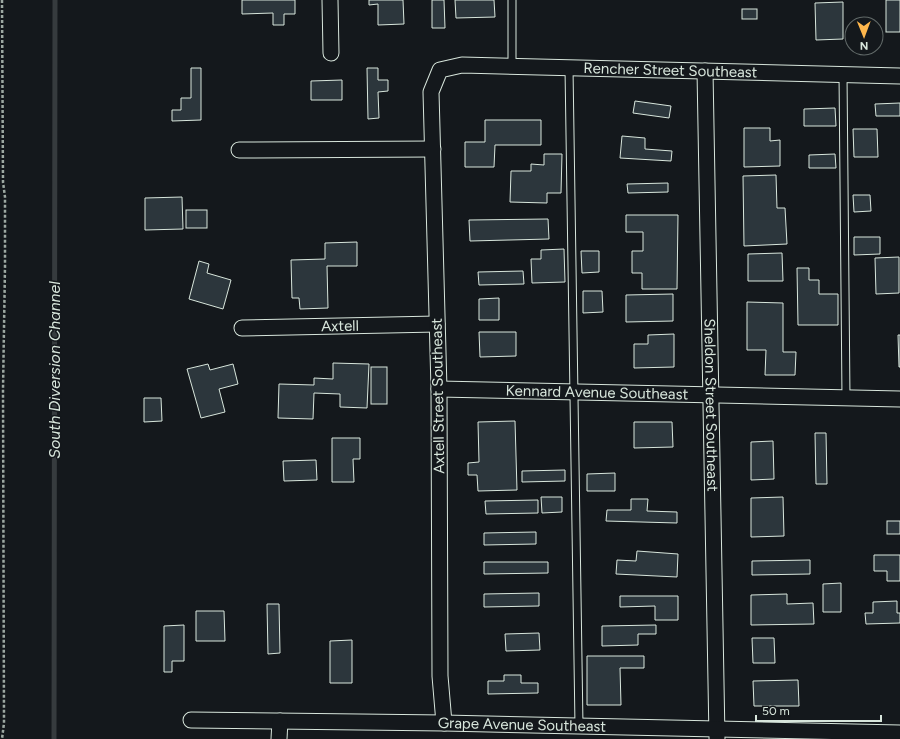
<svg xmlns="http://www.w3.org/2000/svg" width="900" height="739" font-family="Figtree,sans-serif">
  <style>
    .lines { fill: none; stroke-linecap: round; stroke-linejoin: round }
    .stream { stroke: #363b3e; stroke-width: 5 }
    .building { fill: #2c363c; stroke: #d8e6dc }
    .service-casing { stroke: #d8e6dc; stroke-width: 9 }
    .minor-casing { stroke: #d8e6dc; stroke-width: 17 }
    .path { stroke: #9da8a2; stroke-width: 2.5; stroke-dasharray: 3 2; stroke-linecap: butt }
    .service { stroke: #14181c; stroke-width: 7 }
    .minor { stroke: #14181c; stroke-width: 15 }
    .labels { text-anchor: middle; stroke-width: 3; stroke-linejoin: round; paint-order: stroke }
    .street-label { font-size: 15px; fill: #d8e6dc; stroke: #14181c }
    .water-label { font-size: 16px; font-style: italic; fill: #d8e6dc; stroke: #14181c }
  </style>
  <rect width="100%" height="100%" fill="#14181c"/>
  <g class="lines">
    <path class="stream" d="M54 739 55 0"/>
  </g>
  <g class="building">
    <path d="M242 0H295V14H284V25H273V13L242 14Z"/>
    <path d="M369 0H403L404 24 378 25V4L369 5Z"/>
    <path d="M432 0H444L445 28H432Z"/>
    <path d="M455 0H494L495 17 456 18Z"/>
    <rect x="886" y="0" width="14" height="32"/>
    <path d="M843 2V39L816 40 815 3Z"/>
    <rect x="742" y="9" width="15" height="10"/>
    <path d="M191 68H201V120L172 121V110H181V98H191Z"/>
    <path d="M367 68H378V80H388V91L378 92 379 118 368 119Z"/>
    <path d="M342 80V100H311V81Z"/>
    <path d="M635 101 671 106 669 118 633 113Z"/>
    <path d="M900 103V116H876L875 104Z"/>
    <path d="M835 108 836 126H804V109Z"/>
    <path d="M485 120H541V145H495L494 167H465V142H485Z"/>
    <path d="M744 128H770V141L780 140V166L744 167Z"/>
    <path d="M853 129H877L878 157H854Z"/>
    <path d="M622 136 645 138V149L672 151 671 161 620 158Z"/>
    <path d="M544 154H562L561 193H547V203L510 202 511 171H531V164L544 165Z"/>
    <path d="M835 154 836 168H809V155Z"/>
    <path d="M776 175 777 208H785L787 244 744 246 743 176Z"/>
    <path d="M668 183V192L628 193 627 184Z"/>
    <path d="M853 195H870L871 211 854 212Z"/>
    <path d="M182 197 183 229 145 230V198Z"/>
    <rect x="186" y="210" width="21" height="18"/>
    <path d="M626 215H678L677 289H642V273H632V251H643V232H626Z"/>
    <path d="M548 219 549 239 470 241 469 220Z"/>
    <path d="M854 237H880V254L854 255Z"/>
    <path d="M357 242V266H327L328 308 300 309 299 298H292L291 260 325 259V243Z"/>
    <path d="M564 249 565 282 532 283 531 259H541V250Z"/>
    <path d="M581 251H599V272L582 273Z"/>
    <path d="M782 253 783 281H748V254Z"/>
    <path d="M899 257V293L876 294 875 258Z"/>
    <path d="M199 261 209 264 207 273 231 280 223 309 189 299Z"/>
    <path d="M797 268H809V280H819V294H838V325H798Z"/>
    <path d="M523 271 524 284 479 285 478 272Z"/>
    <path d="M583 291H602L603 312 583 313Z"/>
    <path d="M673 294V321L626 322V295Z"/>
    <path d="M499 298V320H479V299Z"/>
    <path d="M747 302 783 303V352H796L795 375H765L766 350H747Z"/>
    <path d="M479 332H516V356L480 357Z"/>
    <path d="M674 334V367L634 368V344H648V335Z"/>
    <path d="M898 335H900V367H899Z"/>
    <path d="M333 363 369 364 367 408 340 407V394L314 393 313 419 278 418 279 384 314 385V378L333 379Z"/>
    <path d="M208 364 210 370 233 364 238 384 219 389 225 412 201 418 187 369Z"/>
    <rect x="371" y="367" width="16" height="37"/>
    <path d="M144 398H161L162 421 144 422Z"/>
    <path d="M515 421 517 490 478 491 477 475H468V463L479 462 478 422Z"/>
    <path d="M634 422H672L673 447 634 448Z"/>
    <path d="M815 433H826L827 484H816Z"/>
    <path d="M332 438H360V459H353L354 482H332Z"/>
    <path d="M773 441 774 479 751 480V442Z"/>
    <path d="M316 460 317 480 284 481 283 461Z"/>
    <path d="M565 470V481L522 482V471Z"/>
    <path d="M615 473V491H587V474Z"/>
    <path d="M541 497H562V512L542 513Z"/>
    <path d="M783 497 784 536 751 537V498Z"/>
    <path d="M631 499H648L647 511 677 512V523L606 521 607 510H631Z"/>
    <path d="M538 500V513L486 514 485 501Z"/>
    <rect x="887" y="521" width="13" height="13"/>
    <path d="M536 532V544L484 545V533Z"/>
    <path d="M637 551 678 554 677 577 616 574 617 560 636 561Z"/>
    <path d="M874 555H900V581H887V571H874Z"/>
    <path d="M810 560V574L752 575V561Z"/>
    <path d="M484 562H548V573L484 574Z"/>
    <path d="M841 583V612H823V584Z"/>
    <path d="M539 593V606L484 607V594Z"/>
    <path d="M787 594V604L813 603 814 624 751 625V595Z"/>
    <path d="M620 596H678V620H655V606L620 607Z"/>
    <path d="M897 601V613H900V623L866 624 865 613H873V602Z"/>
    <path d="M267 604H279L280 653 268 654Z"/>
    <path d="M196 611H224L225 641H196Z"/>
    <path d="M184 625V661H172V672H164V626Z"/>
    <path d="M656 625V634H638V645L602 646V626Z"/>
    <path d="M539 633 540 650 506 651 505 634Z"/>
    <path d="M752 638H774L775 663H753Z"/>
    <path d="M352 640V683H330V641Z"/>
    <path d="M587 656H644V668H620L621 705H587Z"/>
    <path d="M504 675H521V683H538V693L488 694V681H504Z"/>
    <path d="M798 680 799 706H754L753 681Z"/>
  </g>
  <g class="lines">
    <g class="service-casing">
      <g id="service">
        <path d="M512 67V0"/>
        <path d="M569 68 579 726"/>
        <path d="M843 74 846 398"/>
      </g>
    </g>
    <g class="minor-casing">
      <g id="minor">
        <path d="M330 0 331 53"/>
        <path id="s1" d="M705 71 717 738"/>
        <path d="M239 150 433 149"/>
        <path id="s2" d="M242 328 437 324"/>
        <path id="s3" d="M439 389 900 399"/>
        <path id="s4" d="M191 720 444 723 900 733"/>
        <path id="s5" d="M444 723 440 676 439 389 431 92 440 70 462 65 900 76"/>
        <path d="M279 739 280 721"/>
      </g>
    </g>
    <path class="path" d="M2 0 3 182 5 197V266L3 390 4 723 2 739"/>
    <use href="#service" class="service"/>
    <use href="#minor" class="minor"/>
  </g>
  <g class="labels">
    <g class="street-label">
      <text dy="5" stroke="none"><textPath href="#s5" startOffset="886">Rencher Street Southeast</textPath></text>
      <text dy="5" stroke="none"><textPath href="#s2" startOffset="98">Axtell</textPath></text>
      <text dy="5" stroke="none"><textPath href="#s3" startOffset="158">Kennard Avenue Southeast</textPath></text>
      <text transform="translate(438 396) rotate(-91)" y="5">Axtell Street Southeast</text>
      <text dy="5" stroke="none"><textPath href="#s1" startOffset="334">Sheldon Street Southeast</textPath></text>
      <text dy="5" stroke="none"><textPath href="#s4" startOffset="331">Grape Avenue Southeast</textPath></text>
    </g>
    <g class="water-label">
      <text transform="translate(54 370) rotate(-90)" y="6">South Diversion Channel</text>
    </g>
  </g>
  <g transform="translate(864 36) rotate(179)"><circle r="19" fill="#14181c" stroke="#626a69"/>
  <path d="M0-3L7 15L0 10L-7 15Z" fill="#ffb74d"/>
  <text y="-6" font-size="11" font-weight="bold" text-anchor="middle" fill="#d8e6dc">N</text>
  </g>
  <path d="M756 715v6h125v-6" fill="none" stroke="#d8e6dc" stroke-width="2"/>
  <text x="762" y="715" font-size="12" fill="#d8e6dc" stroke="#14181c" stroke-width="3" paint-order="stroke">50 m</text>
</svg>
